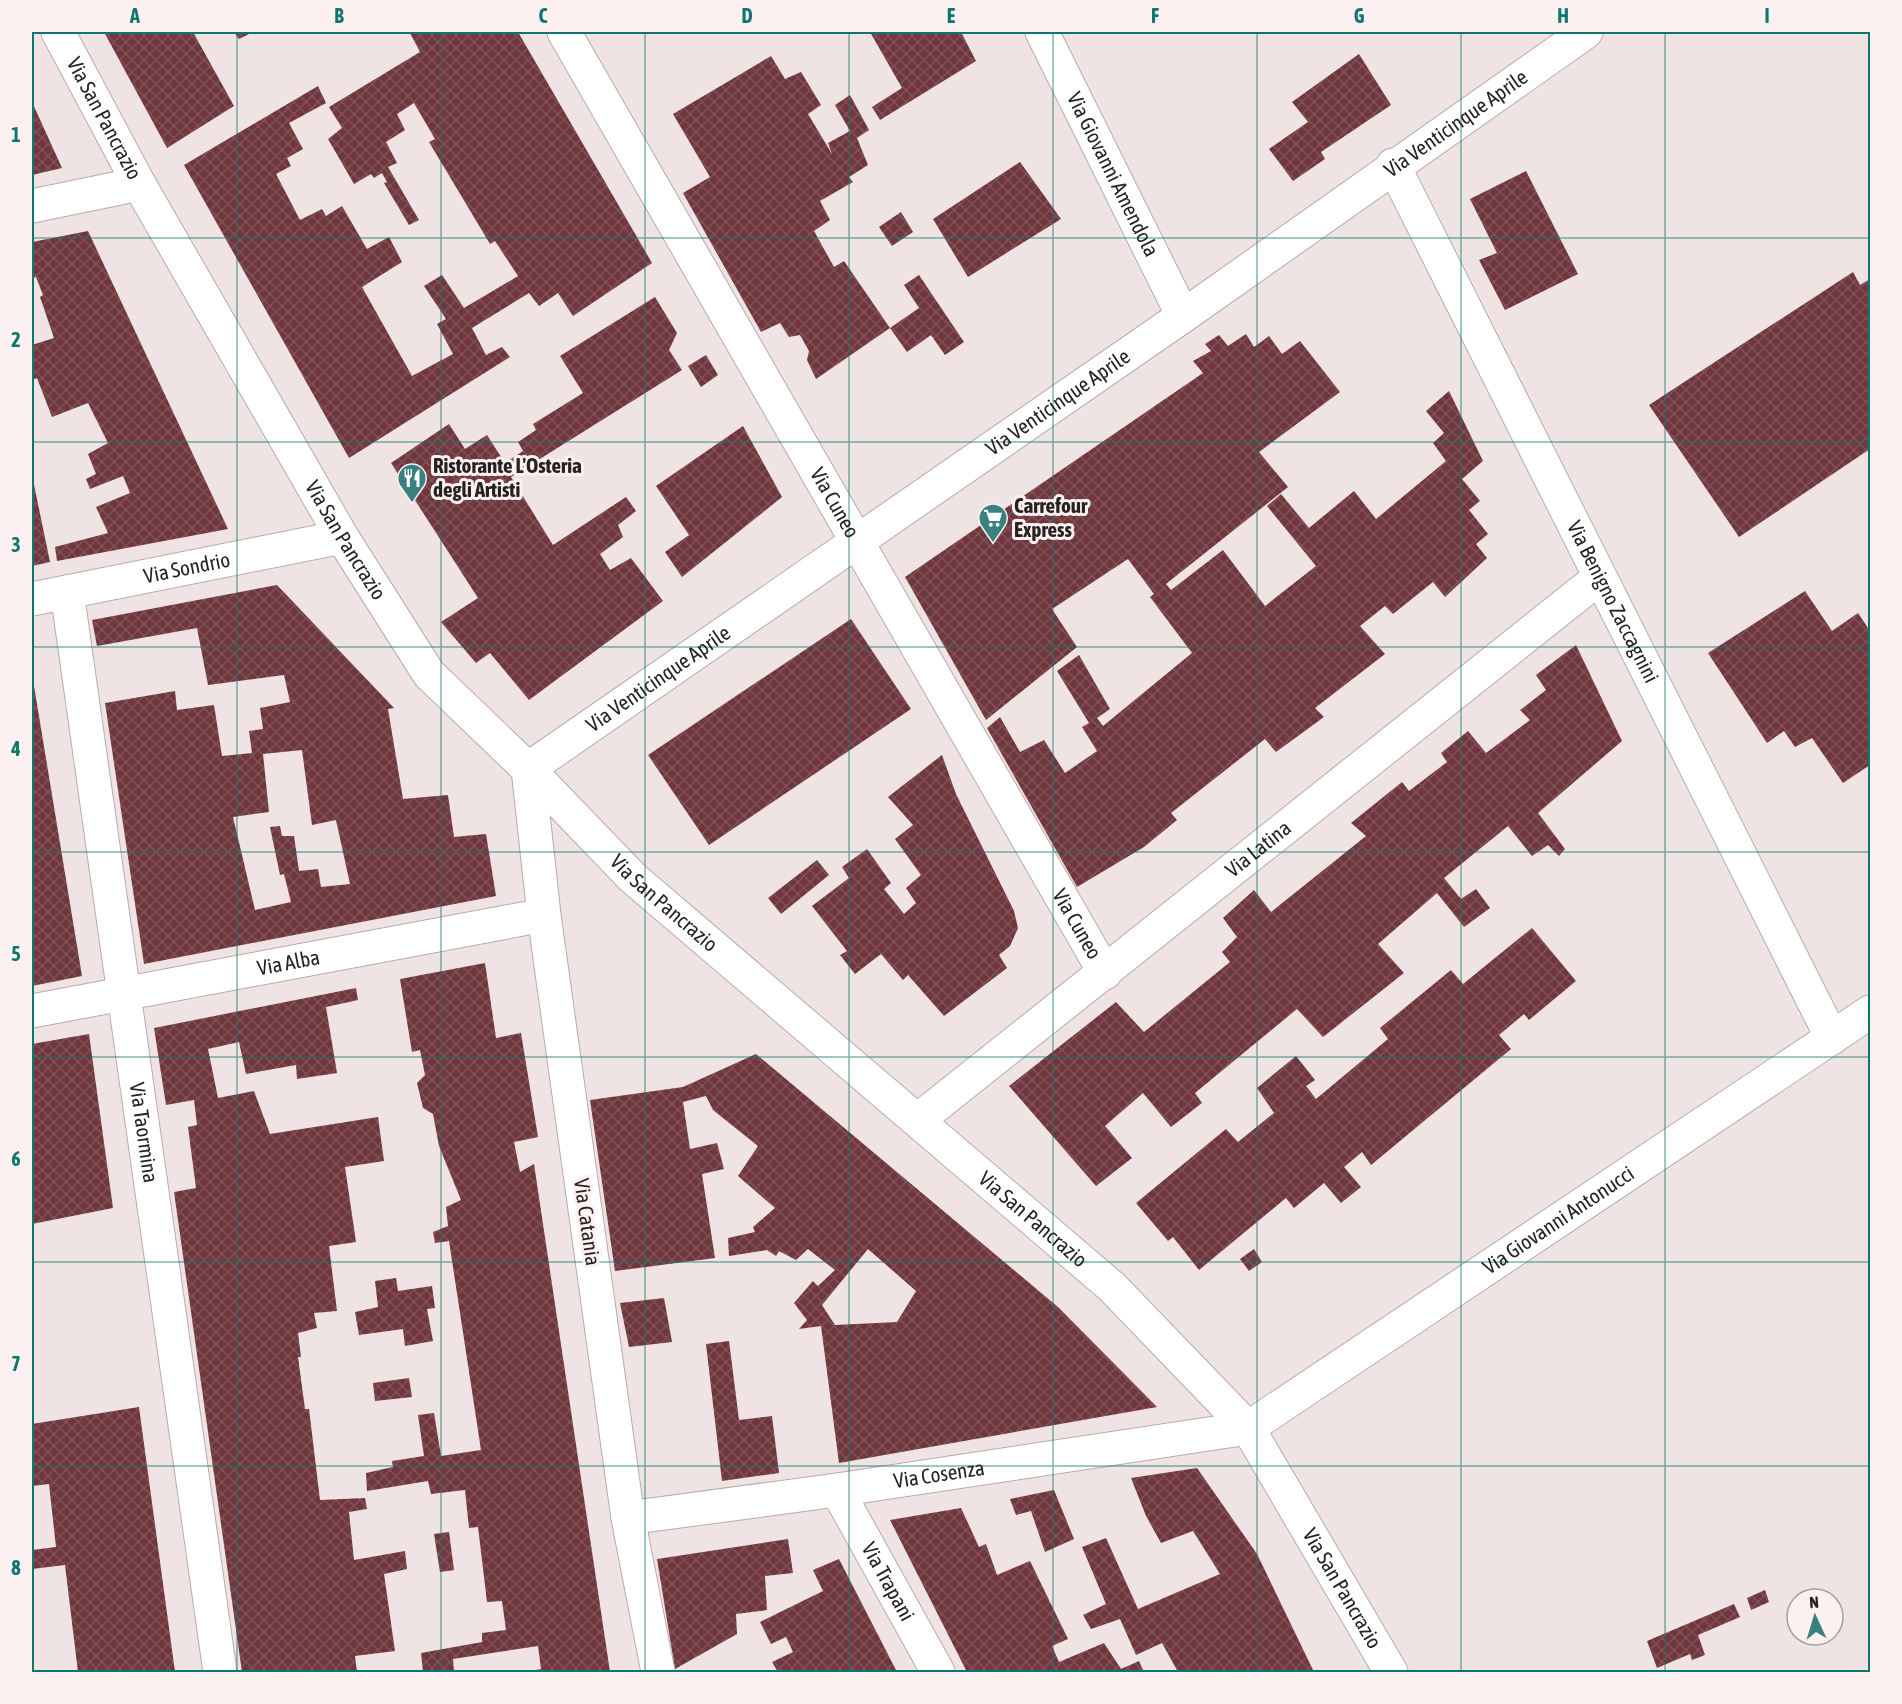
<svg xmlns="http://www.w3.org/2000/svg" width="1902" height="1704" font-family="'Asap Condensed',sans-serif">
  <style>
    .building { fill: url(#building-cross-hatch); fill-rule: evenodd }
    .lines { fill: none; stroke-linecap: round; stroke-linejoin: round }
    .minor-casing { stroke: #b8abac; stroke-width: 35 }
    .minor { stroke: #fff; stroke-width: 33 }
    .grid { fill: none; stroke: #0f766e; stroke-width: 1.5; stroke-opacity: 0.55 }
    .labels { text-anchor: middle; stroke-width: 6; stroke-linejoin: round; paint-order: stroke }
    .street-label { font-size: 21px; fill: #262222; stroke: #fdf0f1 }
    .poi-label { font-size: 21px; font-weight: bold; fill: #262222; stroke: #fdf0f1; text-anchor: start }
    .neatline { fill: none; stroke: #0f766e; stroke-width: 2 }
    .grid-label { font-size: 20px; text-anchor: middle; font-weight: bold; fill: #0f766e }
  </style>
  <defs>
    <pattern id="building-cross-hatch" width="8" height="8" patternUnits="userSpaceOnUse" patternTransform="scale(1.5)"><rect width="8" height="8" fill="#70373e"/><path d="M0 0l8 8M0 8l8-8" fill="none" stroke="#805257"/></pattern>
  </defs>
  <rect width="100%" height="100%" fill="#f0e3e3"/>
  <g class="building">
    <path d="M104 32H193L234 106 167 148Z"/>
    <path d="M234 32H253L239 39Z"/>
    <path d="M413 32H518L652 263 573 316 558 293 539 306 529 293 472 328 486 355 502 347 510 357 349 458 184 165 318 86 326 103 289 123 303 149 287 158 291 166 276 174 300 220 322 209 326 216 342 206 367 249 389 237 402 262 362 287 412 376 453 354 437 324 446 319 424 286 442 275 464 308 518 276 495 241 490 244 429 142 435 139 414 103 397 114 405 130 386 142 397 163 388 167 419 220 409 225 384 183 387 182 382 173 374 178 371 174 354 184 328 139 342 128 329 107 420 52 410 33Z"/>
    <path d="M870 32H961L976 61 880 120 872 107 902 88Z"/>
    <path d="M1359 54 1391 105 1321 152 1325 159 1293 181 1269 149 1308 122 1292 102Z"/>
    <path d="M771 56 785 79 801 72 821 105 808 114 832 154 828 143 850 131 835 105 850 95 869 130 857 138 868 165 849 177 853 182 820 201 830 220 814 231 834 267 844 261 890 328 816 379 807 360 809 351 800 335 789 337 780 323 761 332 683 193 710 177 673 114Z"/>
    <path d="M32 102 62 168 32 175Z"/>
    <path d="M1020 162 1061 219 968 277 933 219Z"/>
    <path d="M1526 171 1578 274 1505 310 1479 260 1497 253 1470 199Z"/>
    <path d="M901 212 913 232 892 246 879 227Z"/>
    <path d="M88 231 228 529 57 561 55 547 108 533 96 507 130 493 123 476 90 489 86 479 96 474 88 454 108 443 88 403 52 417 37 378 32 380V345L54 338 40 297 43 295 36 277 32 278V242Z"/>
    <path d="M1853 272 1860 285 1870 279V449L1739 537 1649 405Z"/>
    <path d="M919 275 964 342 945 355 931 335 907 352 890 328 919 308 904 285Z"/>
    <path d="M655 297 677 333 669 350 682 370 511 477 553 545 626 497 636 511 618 525 623 537 600 554 610 570 631 558 663 601 529 700 490 653 476 663 441 622 478 598 391 463 449 424 465 449 487 435 505 463 523 451 518 442 536 430 533 424 583 393 560 356Z"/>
    <path d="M1246 334 1254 347 1269 336 1282 354 1300 341 1340 392 1259 452 1288 487 1166 584 1171 590 1223 550 1265 606 1316 566 1267 506 1281 494 1309 528 1354 491 1376 519 1446 461 1433 443 1444 433 1426 411 1449 391 1483 461 1462 479 1480 501 1469 510 1488 534 1476 544 1487 558 1445 597 1433 582 1393 614 1385 606 1360 626 1385 654 1315 708 1324 717 1276 752 1265 739 1171 813 1177 820 1144 847 1077 887 987 728 1000 717 1020 752 1044 740 1065 773 1097 751 1082 727 1089 723 1057 671 1079 655 1110 709 1097 718 1103 726 1192 653 1150 597 1154 594 1128 559 1052 609 1077 647 986 720 905 577 1203 373 1193 361 1211 351 1205 344 1219 335 1228 346Z"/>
    <path d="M706 355 718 375 701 387 688 366Z"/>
    <path d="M743 426 782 497 682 577 665 552 689 535 656 486Z"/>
    <path d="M32 475 50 562 32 566Z"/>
    <path d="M277 585 394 708 388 709 403 799 448 795 454 837 486 834 496 896 144 964 105 703 175 691 177 710 214 705 222 756 252 753 249 731 263 729 260 708 290 702 284 675 208 685 197 628 97 646 92 620ZM302 750 312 825 336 820 350 884 321 887 318 869 299 871 294 836H282L280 826 270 827 280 875 284 874 291 902 255 910 233 817 269 812 263 754Z"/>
    <path d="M1805 591 1832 631 1858 613 1870 631V765L1843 783 1812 738 1795 747 1784 731 1767 743 1708 653Z"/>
    <path d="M851 619 911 709 709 845 648 755Z"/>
    <path d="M1576 645 1622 741 1538 813 1565 849 1559 856 1548 845 1532 856 1508 826 1444 878 1461 899 1476 889 1490 908 1464 927 1437 893 1378 944 1404 973 1323 1037 1297 1009 1195 1093 1202 1103 1171 1127 1143 1093 1105 1126 1132 1158 1096 1186 1009 1086 1116 1002 1144 1032 1230 962 1222 952 1237 937 1223 918 1254 890 1271 912 1366 836 1351 823 1402 782 1409 791 1447 762 1441 753 1468 731 1486 753 1530 720 1520 710 1546 690 1536 675Z"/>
    <path d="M32 674 82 976 32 986Z"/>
    <path d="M942 755 956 794 1014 911 1018 928 1010 946 999 955 1007 968 944 1016 908 975 903 980 881 954 855 974 840 955 847 951 812 906 849 878 842 867 867 849 891 883 884 889 904 914 916 903 906 888 921 875 895 839 913 825 888 797Z"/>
    <path d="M817 860 829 875 781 914 768 898Z"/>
    <path d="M1532 928 1576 981 1529 1020 1524 1014 1499 1035 1511 1049 1371 1165 1362 1152 1344 1167 1361 1187 1341 1203 1324 1183 1294 1208 1286 1198 1199 1270 1173 1237 1168 1241 1136 1203 1226 1129 1238 1142 1274 1113 1257 1088 1296 1056 1315 1080 1306 1086 1316 1099 1388 1039 1380 1028 1451 970 1463 984Z"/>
    <path d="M485 963 496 1038 521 1033 538 1137 514 1142 520 1172 534 1164 610 1672H526L541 1669 538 1646 453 1659 454 1672H423L421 1653 482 1642V1633L506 1630 502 1601 487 1602 478 1527 469 1528 465 1490 431 1494 428 1481 367 1491 366 1473 393 1467 392 1461 424 1456 418 1415 434 1413 441 1456 481 1450 449 1241 435 1243 433 1232 448 1226 446 1207 461 1200 439 1146 433 1114 423 1108 417 1083 425 1075 420 1050 412 1052 400 979Z"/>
    <path d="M356 988 358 1000 326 1007 337 1073 297 1079 296 1065 246 1074 239 1042 208 1049 218 1098 254 1091 270 1134 378 1117 384 1161 345 1167 356 1242 329 1246 337 1311 314 1313 317 1328 298 1333 301 1357H298L305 1409H309L320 1500 365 1498 367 1509 349 1512 354 1560 405 1551 407 1569 384 1574 395 1651 355 1656 357 1672H242L174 1192 196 1188 188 1127 197 1125 194 1100 166 1105 154 1028Z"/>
    <path d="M89 1034 113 1208 32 1224V1044Z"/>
    <path d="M756 1054 1058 1307 1157 1407 839 1463 821 1326 799 1329 807 1320 794 1303 813 1281 818 1286 835 1270 808 1249 796 1260 779 1251 776 1256 767 1250 729 1256 728 1238 755 1232 753 1227 775 1208 738 1176 758 1146 713 1110 706 1096 683 1102 690 1149 717 1143 724 1169 702 1174 715 1258 615 1271 590 1100 683 1087ZM868 1249 916 1291 897 1322 835 1325 822 1305Z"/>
    <path d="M1254 1249 1262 1262 1249 1271 1240 1259Z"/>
    <path d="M396 1278 398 1291 432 1286 435 1308 427 1309 433 1341 405 1346 403 1329 359 1335 355 1312 378 1307 375 1281Z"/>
    <path d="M664 1298 672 1342 629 1347 620 1303Z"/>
    <path d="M729 1341 739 1420 772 1416 779 1473 722 1481 706 1344Z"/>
    <path d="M409 1378 412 1397 375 1401 373 1383Z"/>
    <path d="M139 1407 175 1672H78L65 1565 32 1569V1550L56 1547 49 1484 32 1486V1424Z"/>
    <path d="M1197 1468 1257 1554 1314 1672H1178L1162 1643 1136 1655 1120 1619 1091 1629 1083 1615 1106 1604 1082 1547 1106 1538 1138 1609 1220 1574 1193 1531 1161 1543 1146 1516 1131 1478Z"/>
    <path d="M1054 1490 1074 1539 1045 1552 1031 1511 1016 1515 1010 1499Z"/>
    <path d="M961 1508 979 1547 986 1544 997 1575 1030 1561 1068 1639 1052 1646 1059 1662 1104 1643 1121 1669 1139 1661 1144 1672H967L890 1520Z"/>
    <path d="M449 1532 454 1570 440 1572 434 1534Z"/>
    <path d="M788 1539 793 1573 765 1576 767 1610 736 1614 737 1634 675 1669 657 1559Z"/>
    <path d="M839 1559 897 1672H778L772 1662 793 1652 786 1637 771 1644 760 1622 823 1591 813 1570Z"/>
    <path d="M1765 1590 1769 1602 1751 1610 1747 1598Z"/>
    <path d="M1734 1604 1740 1617 1698 1635 1705 1655 1692 1660 1690 1654 1657 1668 1647 1641Z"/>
  </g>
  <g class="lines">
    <g class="minor-casing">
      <g id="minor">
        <path id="s1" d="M58 32 139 184 342 537 429 674 528 769 633 878 1112 1287 1248 1428 1391 1672"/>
        <path id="s2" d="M564 32 1105 973"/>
        <path id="s3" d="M1042 32 1183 316"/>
        <path id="s4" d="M1393 165 1832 1038"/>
        <path d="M32 206 139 184"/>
        <path id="s5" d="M67 592 220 1672"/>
        <path id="s6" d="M32 599 342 537"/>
        <path id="s7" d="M32 1011 544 915"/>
        <path id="s8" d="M918 1120 1599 578"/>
        <path id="s9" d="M837 1490 938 1672"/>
        <path id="s10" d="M628 1518 837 1490 1248 1428 1870 1012"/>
        <path id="s11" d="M658 1672 628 1518 544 915 528 769 1183 316 1586 32"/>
      </g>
    </g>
    <use href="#minor" class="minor"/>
  </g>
  <path class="grid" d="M237 32V1672M441 32V1672M645 32V1672M849 32V1672M1053 32V1672M1257 32V1672M1461 32V1672M1665 32V1672M32 238H1870M32 442H1870M32 647H1870M32 852H1870M32 1057H1870M32 1262H1870M32 1466H1870"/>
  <defs>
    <g id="restaurant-pin" transform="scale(1.5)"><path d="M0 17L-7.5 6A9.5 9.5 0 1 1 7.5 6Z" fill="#398180" stroke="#fdf0f1"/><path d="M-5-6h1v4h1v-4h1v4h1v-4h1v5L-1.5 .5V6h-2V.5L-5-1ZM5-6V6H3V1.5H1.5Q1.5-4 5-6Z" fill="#fff"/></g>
    <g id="supermarket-pin" transform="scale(1.5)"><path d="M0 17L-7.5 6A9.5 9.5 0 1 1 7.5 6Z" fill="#398180" stroke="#fdf0f1"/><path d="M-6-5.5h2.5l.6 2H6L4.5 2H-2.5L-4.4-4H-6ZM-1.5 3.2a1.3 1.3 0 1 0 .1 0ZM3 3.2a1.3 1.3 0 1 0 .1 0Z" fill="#fff"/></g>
  </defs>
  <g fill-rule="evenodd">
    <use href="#restaurant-pin" x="412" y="478"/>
    <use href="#supermarket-pin" x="993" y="518"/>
  </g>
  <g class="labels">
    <g class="street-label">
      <text dy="7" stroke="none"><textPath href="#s1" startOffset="98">Via San Pancrazio</textPath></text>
      <text dy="7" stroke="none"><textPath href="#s11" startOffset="2043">Via Venticinque Aprile</textPath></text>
      <text dy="7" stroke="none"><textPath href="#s3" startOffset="159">Via Giovanni Amendola</textPath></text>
      <text dy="7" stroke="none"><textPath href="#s11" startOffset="1557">Via Venticinque Aprile</textPath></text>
      <text dy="7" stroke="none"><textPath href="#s2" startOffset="543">Via Cuneo</textPath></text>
      <text dy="7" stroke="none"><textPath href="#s1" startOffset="584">Via San Pancrazio</textPath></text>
      <text dy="7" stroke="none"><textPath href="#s6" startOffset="158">Via Sondrio</textPath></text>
      <text dy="7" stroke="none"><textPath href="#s4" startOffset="489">Via Benigno Zaccagnini</textPath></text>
      <text dy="7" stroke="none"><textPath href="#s11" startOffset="1071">Via Venticinque Aprile</textPath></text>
      <text dy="7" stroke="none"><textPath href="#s8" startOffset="435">Via Latina</textPath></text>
      <text dy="7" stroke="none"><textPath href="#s1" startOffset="1070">Via San Pancrazio</textPath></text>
      <text dy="7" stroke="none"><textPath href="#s2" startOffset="1029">Via Cuneo</textPath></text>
      <text dy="7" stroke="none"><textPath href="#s7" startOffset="261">Via Alba</textPath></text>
      <text dy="7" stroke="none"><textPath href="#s5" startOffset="546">Via Taormina</textPath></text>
      <text dy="7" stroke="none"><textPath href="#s1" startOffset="1556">Via San Pancrazio</textPath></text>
      <text dy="7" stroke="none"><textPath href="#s10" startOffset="1000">Via Giovanni Antonucci</textPath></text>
      <text transform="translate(587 1222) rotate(82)" y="7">Via Catania</text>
      <text dy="7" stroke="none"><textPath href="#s10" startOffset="314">Via Cosenza</textPath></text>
      <text dy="7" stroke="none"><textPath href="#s9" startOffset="105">Via Trapani</textPath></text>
      <text dy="7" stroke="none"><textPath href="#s1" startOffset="2042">Via San Pancrazio</textPath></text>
    </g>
    <g class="poi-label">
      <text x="433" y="473">Ristorante L'Osteria<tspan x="433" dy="24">degli Artisti</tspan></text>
      <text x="1014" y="513">Carrefour<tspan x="1014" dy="24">Express</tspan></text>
    </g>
  </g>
  <rect width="1902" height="1704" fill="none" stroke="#fdf0f1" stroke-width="66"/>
  <g transform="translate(1815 1617) rotate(356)"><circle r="28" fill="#fdf0f1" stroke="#a79e9e" stroke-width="1.5"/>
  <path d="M0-4.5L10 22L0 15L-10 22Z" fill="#398180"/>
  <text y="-9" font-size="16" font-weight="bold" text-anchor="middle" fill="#262222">N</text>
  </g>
  <rect x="33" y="33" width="1836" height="1638" class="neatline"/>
  <g class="grid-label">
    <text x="135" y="23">A</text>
    <text x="339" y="23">B</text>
    <text x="543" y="23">C</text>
    <text x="747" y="23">D</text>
    <text x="951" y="23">E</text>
    <text x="1155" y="23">F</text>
    <text x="1359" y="23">G</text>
    <text x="1563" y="23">H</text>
    <text x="1767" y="23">I</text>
    <text x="16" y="142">1</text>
    <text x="16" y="347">2</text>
    <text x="16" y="552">3</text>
    <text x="16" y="756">4</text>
    <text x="16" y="961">5</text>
    <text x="16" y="1166">6</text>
    <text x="16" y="1371">7</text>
    <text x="16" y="1575">8</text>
  </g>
</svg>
